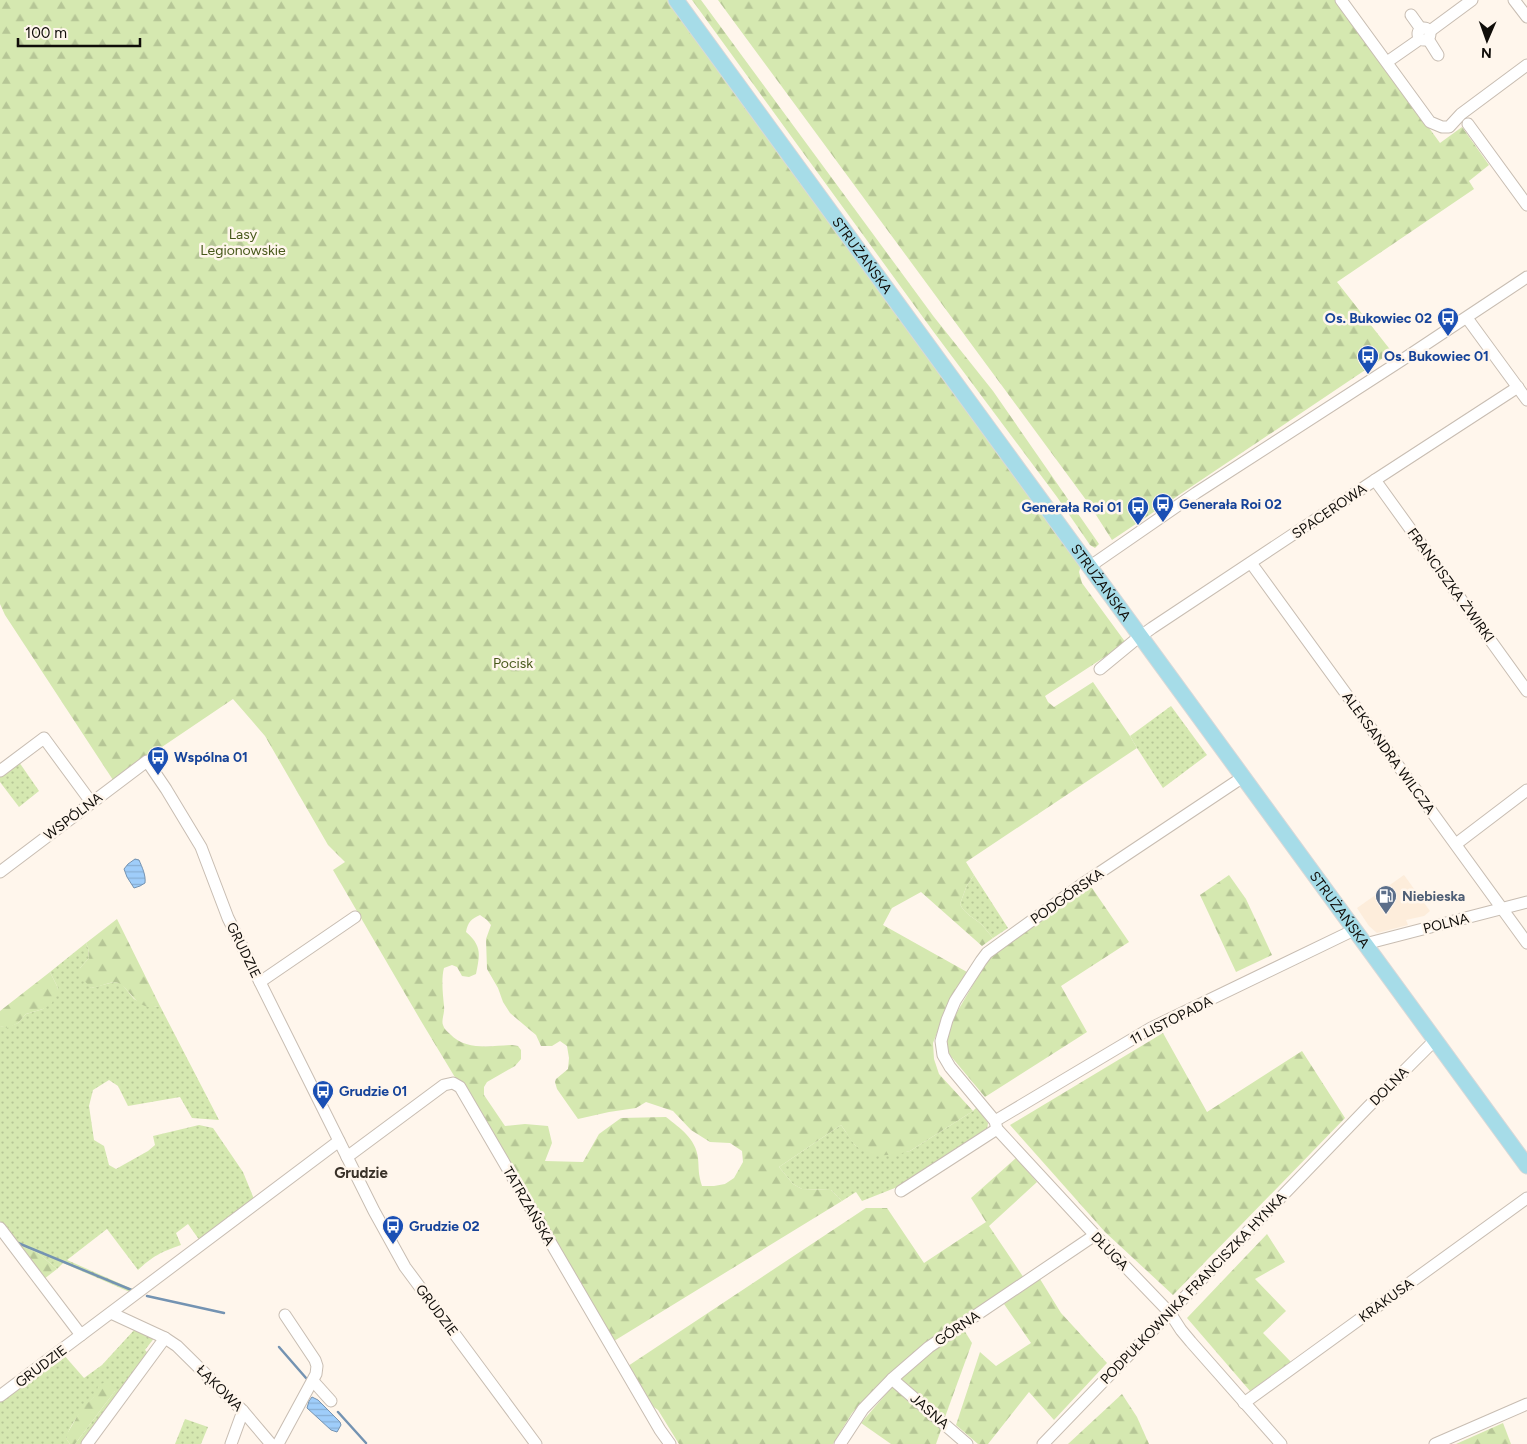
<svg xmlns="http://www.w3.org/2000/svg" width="1527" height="1444" font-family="Figtree,sans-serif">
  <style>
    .built { fill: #fdeddb }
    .grass { fill: url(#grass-dots) }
    .forest { fill: url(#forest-firs); fill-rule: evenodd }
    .water { fill: url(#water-rules); stroke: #7493b2 }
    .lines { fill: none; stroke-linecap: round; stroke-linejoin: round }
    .stream { stroke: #7493b2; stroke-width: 2.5 }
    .minor-casing { stroke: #c8bdb2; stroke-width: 13 }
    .major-casing { stroke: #d9d8d8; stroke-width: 17 }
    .minor { stroke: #fff; stroke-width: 11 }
    .major { stroke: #a6dce8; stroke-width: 15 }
    .labels { text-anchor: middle; stroke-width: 5; stroke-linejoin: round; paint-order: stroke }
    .park-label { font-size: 14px; fill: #47581a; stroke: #fff6ec }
    .street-label { font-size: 14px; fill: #100d09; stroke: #fff6ec }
    .transit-label { font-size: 14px; font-weight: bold; fill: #164399; stroke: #fff6ec; text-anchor: start }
    .service-label { font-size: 14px; font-weight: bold; fill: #4e5e75; stroke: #fff6ec; text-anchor: start }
    .neighbourhood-label { font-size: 15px; font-weight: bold; fill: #393128; stroke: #fff6ec }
  </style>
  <defs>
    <pattern id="grass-dots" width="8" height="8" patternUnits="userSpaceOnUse" patternTransform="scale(1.25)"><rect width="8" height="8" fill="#d5e8b0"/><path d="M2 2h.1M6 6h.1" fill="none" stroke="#b6c696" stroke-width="1.8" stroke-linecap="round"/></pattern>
    <pattern id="forest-firs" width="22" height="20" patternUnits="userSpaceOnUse" patternTransform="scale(1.25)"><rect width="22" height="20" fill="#d5e8b0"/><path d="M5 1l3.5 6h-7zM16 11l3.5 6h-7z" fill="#b6c696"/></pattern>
    <pattern id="water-rules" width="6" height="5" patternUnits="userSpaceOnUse" patternTransform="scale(1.25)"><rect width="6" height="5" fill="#9fcdfa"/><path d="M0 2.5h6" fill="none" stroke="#88afd5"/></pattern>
  </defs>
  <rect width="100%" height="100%" fill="#fff6ec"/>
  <path class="built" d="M1404 875 1430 911 1424 916 1406 920 1408 925 1377 933 1369 926 1357 908Z"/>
  <g class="grass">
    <path d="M1171 706 1207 755 1163 788 1137 748 1130 736Z"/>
    <path d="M19 762 39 791 19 807 0 782V775Z"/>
    <path d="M974 875 1008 928 993 938C989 934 986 929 982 925 974 917 965 915 960 904L967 885Z"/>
    <path d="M86 943 88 948 89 958 80 968 91 988 114 982 121 983 134 999 151 1007 160 1006 219 1120 192 1118 180 1097 128 1106 118 1086 109 1080 93 1090 89 1106 94 1140 104 1146 109 1165 116 1169 148 1151 155 1145 153 1136 199 1125 213 1128 243 1172 254 1199 200 1241 188 1224 176 1233 181 1245C161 1252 153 1256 138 1270L107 1229 67 1260 137 1291 132 1293 63 1263 57 1269 38 1253 17 1244 0 1221V1026L8 1027 18 1023 26 1014 43 1009 58 988 50 972Z"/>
    <path d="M977 1107 988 1123 987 1130 905 1184 862 1201 856 1192 842 1201 831 1190 802 1189 793 1184 779 1167 841 1125 855 1145 863 1150 885 1155 910 1151 973 1111Z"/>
    <path d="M135 1329 155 1337 145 1350 148 1353 83 1444H75L115 1391C110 1392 100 1393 96 1396 87 1402 65 1430 67 1440L70 1444H0V1401L63 1354 84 1378 102 1365Z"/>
    <path d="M185 1419 208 1427 201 1444H175Z"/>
  </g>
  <g class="forest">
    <path d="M0 0H670L1081 566 1079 572 1082 583 1126 643 1045 696 1048 702 1054 707 1093 682 1130 736 1137 748 966 862 974 875 967 885 960 904C965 915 974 917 982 925 986 929 989 934 993 938L982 946 921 892 892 908 883 925 967 972 940 1025 933 1043 934 1059 939 1074 973 1111 910 1151C893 1156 869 1159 855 1145 850 1140 846 1131 841 1125L779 1167 793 1184 802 1189 831 1190 842 1201 614 1341 421 1021 333 870 345 862 328 845 265 736 233 699 113 780 5 615 0 604ZM480 915 487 920 491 925 486 939 487 969 498 988 503 1002 510 1013 536 1035 541 1046H552L560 1041 567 1046 569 1058 568 1069 556 1079 555 1082 557 1089 578 1119 609 1112 636 1108 646 1102 673 1111 691 1130 710 1142 730 1143 742 1151 743 1162 734 1178 725 1184 714 1186H702C698 1174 699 1169 698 1158 696 1139 680 1128 666 1117L621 1118 599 1134 583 1162 545 1161 552 1143 548 1126 525 1124 505 1126 484 1095V1087L487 1082 515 1066 521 1059V1050L518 1046 512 1045C491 1046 466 1051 450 1034 447 1031 444 1029 443 1025 441 1020 445 1013 444 1006 443 995 441 979 444 968L452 965 457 967 462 976 469 977 476 974C480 954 482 946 466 932 468 922 471 919 480 915Z"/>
    <path d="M692 0H701L934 317 993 391 1099 544 1095 548 1090 545 1057 497 933 331Z"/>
    <path d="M718 0H1336L1440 143 1462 127 1489 165 1469 181 1474 189 1337 282 1392 352 1112 540 1089 504Z"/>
    <path d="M1229 875 1246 899 1272 955 1236 972 1200 895Z"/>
    <path d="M1090 885 1129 942 1061 986 1087 1032 985 1097 949 1054 945 1047 950 1024 991 954Z"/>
    <path d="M117 919 160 1006C155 1007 150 1008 145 1006 133 1002 125 982 114 982 107 983 99 987 91 988L81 977 80 968 89 958 88 948 86 943Z"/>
    <path d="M50 972 58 988 52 1003 43 1009 26 1014 18 1023 8 1028 0 1026V1011Z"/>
    <path d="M1163 1033 1207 1112 1302 1051 1345 1118 1173 1295 1105 1232 1010 1125Z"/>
    <path d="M1016 1158 1037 1182 989 1226 1024 1278 928 1341 898 1366 852 1413 833 1444H679L658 1410 648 1403 628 1366 866 1208H887L924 1263 986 1222 971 1198Z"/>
    <path d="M1267 1234 1285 1262 1255 1279 1286 1311 1263 1333 1291 1362 1250 1391 1187 1318Z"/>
    <path d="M17 1244 38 1253 57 1269 44 1279Z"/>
    <path d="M1040 1279 1061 1313 1107 1363 1054 1420 1029 1392 988 1444H978L956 1425 980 1352 996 1366 1031 1343 1004 1304Z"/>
    <path d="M964 1330 972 1343 945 1417 899 1379 933 1349Z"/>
    <path d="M105 1382H110L115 1387V1391L75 1444H70L67 1440V1434L82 1408 96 1395 98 1386Z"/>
    <path d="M893 1386 942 1427 936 1444H891L861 1423Z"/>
    <path d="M1122 1394 1137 1417 1149 1444H1068Z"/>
    <path d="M1503 1423 1511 1444H1456Z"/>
  </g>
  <g class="water">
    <path d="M135 859 139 860C142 867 146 875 145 883L140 886 134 888 127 877 124 869 128 864Z"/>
    <path d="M312 1397 318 1400 340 1422 341 1425 337 1432 331 1430 307 1408 309 1401Z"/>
  </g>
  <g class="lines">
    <g class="stream">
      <path d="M18 1243 134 1291"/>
      <path d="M147 1296 224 1313"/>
      <path d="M279 1347 306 1378"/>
      <path d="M338 1412 366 1443"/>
    </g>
    <g class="minor-casing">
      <g id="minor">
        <path d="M1341 0 1430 122 1442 127H1449L1461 114 1527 65"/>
        <path d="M1514 0 1527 17"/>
        <path d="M1411 15 1421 29"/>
        <circle cx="1424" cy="34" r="6"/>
        <path d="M1430 31 1472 0"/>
        <path d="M1428 39 1438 55"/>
        <path d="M1387 62 1420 39"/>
        <path d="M1468 124 1527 205"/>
        <path d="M1467 318 1527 400"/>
        <path d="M1375 480 1527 691"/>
        <path d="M1251 563 1527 943"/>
        <path d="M1089 567 1196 493 1402 360 1527 277"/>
        <path d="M1100 669 1134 641 1152 628 1375 480 1518 387"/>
        <path d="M0 771 44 738 91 802"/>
        <path d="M1243 777 1081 885 987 953 981 961 955 1001 947 1020 941 1041 943 1055 950 1067 995 1121 997 1129 1095 1235 1170 1313 1181 1330 1191 1342 1281 1444"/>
        <path d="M1456 844 1527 790"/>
        <path d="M0 872 147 761 166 789 201 847 228 918 374 1211 405 1267 536 1444"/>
        <path d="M1365 944 1527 902"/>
        <path d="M260 982 355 917"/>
        <path d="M995 1121 1151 1028 1354 930"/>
        <path d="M347 1157 444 1085 453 1083 460 1087 660 1430 670 1444"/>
        <path d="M901 1191 997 1129"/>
        <path d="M0 1228 81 1335 339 1141"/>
        <path d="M111 1313 165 1338 177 1346 243 1411 271 1444"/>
        <path d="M892 1379 967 1444"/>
        <path d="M313 1381 331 1401"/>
        <path d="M0 1396 81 1335"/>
        <path d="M1244 1403 1527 1198"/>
        <path d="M87 1444 165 1338"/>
        <path d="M231 1444 243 1411"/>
        <path d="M278 1444 316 1374 317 1366 315 1360 285 1315"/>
        <path d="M840 1444 863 1409 892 1379 929 1347 1095 1235"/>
        <path d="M1043 1444 1367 1108 1435 1040"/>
        <path d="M1435 1444 1527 1404"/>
      </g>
    </g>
    <g class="major-casing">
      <g id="major">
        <path id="s1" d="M676 0 1527 1166"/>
      </g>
    </g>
    <use href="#minor" class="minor"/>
    <use href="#major" class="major"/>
  </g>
  <defs>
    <g id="bus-pin" transform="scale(1.125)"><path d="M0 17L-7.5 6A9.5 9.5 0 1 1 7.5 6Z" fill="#1a4fb4" stroke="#fff6ec"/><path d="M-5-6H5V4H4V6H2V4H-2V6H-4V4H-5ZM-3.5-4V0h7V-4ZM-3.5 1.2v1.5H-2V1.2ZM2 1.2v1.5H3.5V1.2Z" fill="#fff"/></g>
    <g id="fuel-pin" transform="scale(1.125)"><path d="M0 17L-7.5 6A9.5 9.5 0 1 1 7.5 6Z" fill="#5c6f8a" stroke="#fff6ec"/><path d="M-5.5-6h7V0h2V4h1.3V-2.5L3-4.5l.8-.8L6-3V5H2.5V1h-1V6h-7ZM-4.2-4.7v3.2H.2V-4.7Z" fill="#fff"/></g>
  </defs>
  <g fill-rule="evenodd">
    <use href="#bus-pin" x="1448" y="318"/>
    <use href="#bus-pin" x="1368" y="356"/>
    <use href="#bus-pin" x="1163" y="504"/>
    <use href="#bus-pin" x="1138" y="507"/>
    <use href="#bus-pin" x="158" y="757"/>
    <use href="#fuel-pin" x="1386" y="896"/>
    <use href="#bus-pin" x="323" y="1091"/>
    <use href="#bus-pin" x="393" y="1226"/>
  </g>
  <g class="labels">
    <g class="park-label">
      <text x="243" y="239">Lasy<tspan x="243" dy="16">Legionowskie</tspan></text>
      <text x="513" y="668">Pocisk</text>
    </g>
    <g class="street-label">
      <text dy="5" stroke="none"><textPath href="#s1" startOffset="316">STRUŻAŃSKA</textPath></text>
      <text transform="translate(1329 511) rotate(-34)" y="5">SPACEROWA</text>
      <text dy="5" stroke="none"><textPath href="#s1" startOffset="721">STRUŻAŃSKA</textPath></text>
      <text transform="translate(1451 585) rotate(54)" y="5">FRANCISZKA ŻWIRKI</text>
      <text transform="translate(1389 753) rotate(54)" y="5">ALEKSANDRA WILCZA</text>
      <text transform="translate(73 816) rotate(-37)" y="5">WSPÓLNA</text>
      <text transform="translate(1067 896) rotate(-35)" y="5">PODGÓRSKA</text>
      <text dy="5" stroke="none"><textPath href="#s1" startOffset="1126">STRUŻAŃSKA</textPath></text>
      <text transform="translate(1446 923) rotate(-14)" y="5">POLNA</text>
      <text transform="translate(244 950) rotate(64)" y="5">GRUDZIE</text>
      <text transform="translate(1171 1020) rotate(-27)" y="5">11 LISTOPADA</text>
      <text transform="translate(1389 1086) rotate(-45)" y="5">DOLNA</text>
      <text transform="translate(529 1206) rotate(60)" y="5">TATRZAŃSKA</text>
      <text transform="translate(1110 1251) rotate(46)" y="5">DŁUGA</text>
      <text transform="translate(1193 1288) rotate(-46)" y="5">PODPUŁKOWNIKA FRANCISZKA HYNKA</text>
      <text transform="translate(1386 1300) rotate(-36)" y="5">KRAKUSA</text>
      <text transform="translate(437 1310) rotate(53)" y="5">GRUDZIE</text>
      <text transform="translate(957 1328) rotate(-34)" y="5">GÓRNA</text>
      <text transform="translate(41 1366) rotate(-37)" y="5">GRUDZIE</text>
      <text transform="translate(220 1388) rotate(45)" y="5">ŁĄKOWA</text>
      <text transform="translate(930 1411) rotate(41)" y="5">JASNA</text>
    </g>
    <g class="transit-label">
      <text x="1432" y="323" text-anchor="end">Os. Bukowiec 02</text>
      <text x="1384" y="361">Os. Bukowiec 01</text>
      <text x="1179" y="509">Generała Roi 02</text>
      <text x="1122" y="512" text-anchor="end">Generała Roi 01</text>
      <text x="174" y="762">Wspólna 01</text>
      <text x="339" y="1096">Grudzie 01</text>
      <text x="409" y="1231">Grudzie 02</text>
    </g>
    <g class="service-label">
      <text x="1402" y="901">Niebieska</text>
    </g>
    <g class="neighbourhood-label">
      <text x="361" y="1178">Grudzie</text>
    </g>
  </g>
  <g transform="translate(1487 40) rotate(182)" stroke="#fff6ec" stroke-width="4" paint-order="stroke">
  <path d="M0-4L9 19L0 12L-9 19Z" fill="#100d09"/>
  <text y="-8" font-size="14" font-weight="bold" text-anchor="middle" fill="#100d09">N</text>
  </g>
  <path d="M18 38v8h122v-8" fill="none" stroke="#100d09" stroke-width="2.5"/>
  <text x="25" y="38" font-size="15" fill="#100d09" stroke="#fff6ec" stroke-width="4" paint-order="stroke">100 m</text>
</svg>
